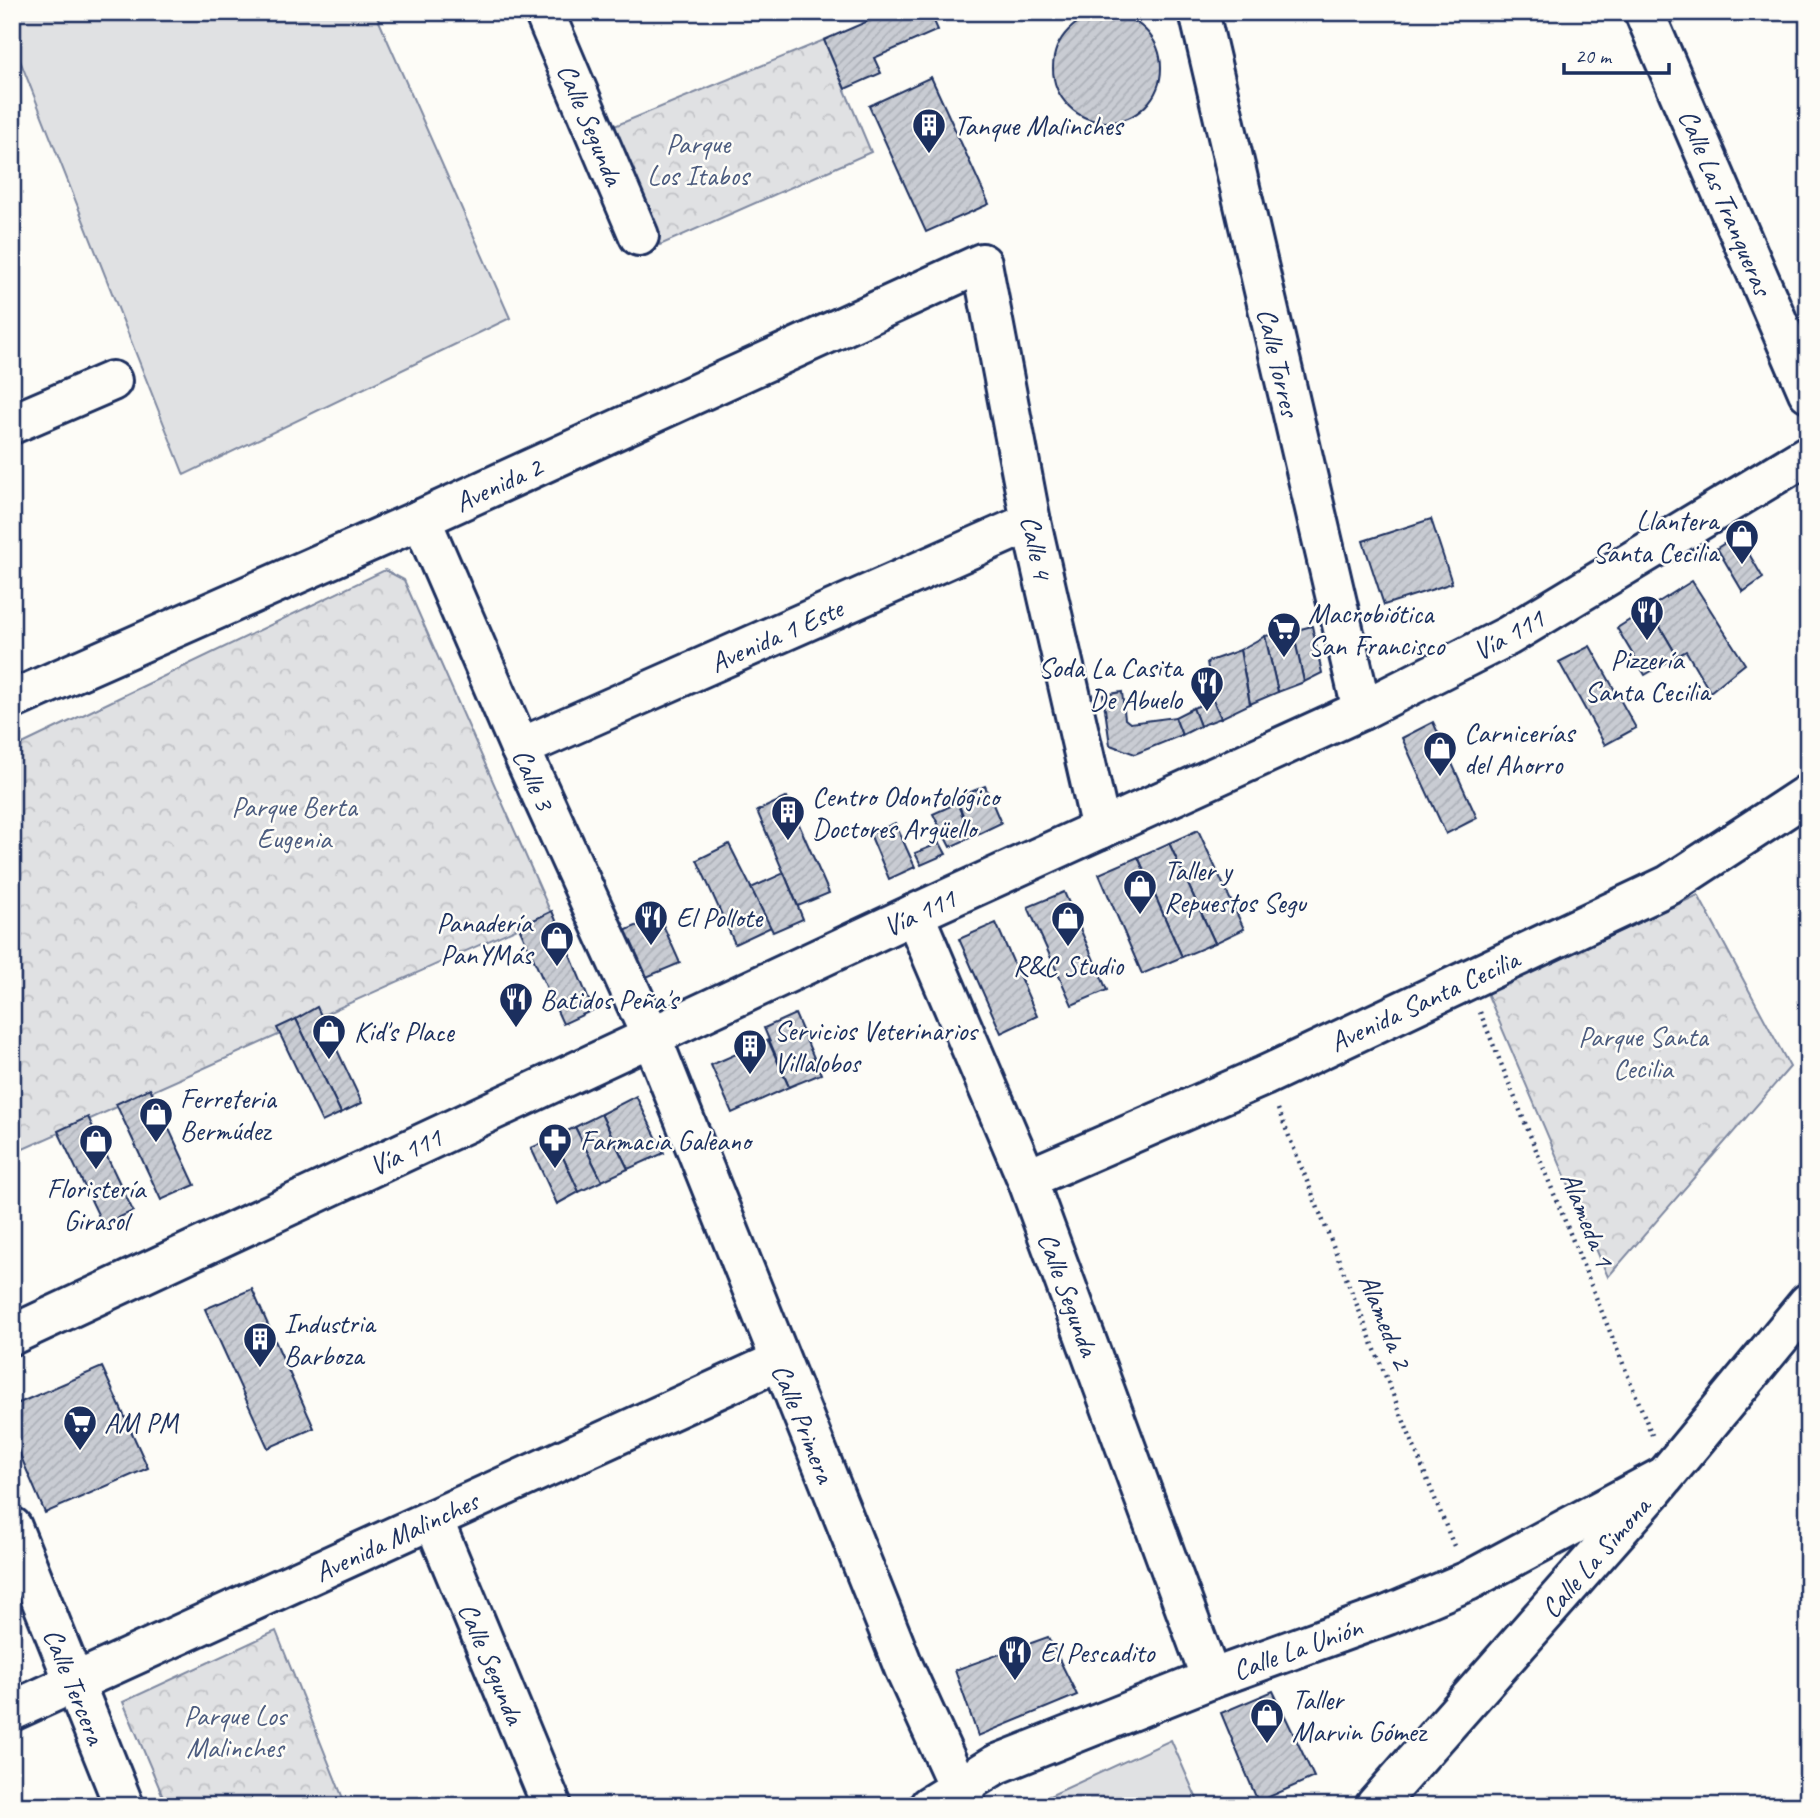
<svg xmlns="http://www.w3.org/2000/svg" width="1820" height="1818" font-family="Caveat,sans-serif">
  <style>
    .grass { fill: #e0e1e3; stroke: #7e88a0; stroke-width: 2 }
    .park { fill: url(#park-crowns); stroke: #7e88a0; stroke-width: 2 }
    .building { fill: url(#building-hatch); stroke: #1b2f5e; stroke-width: 2 }
    .lines { fill: none; stroke-linecap: round; stroke-linejoin: round }
    .minor-casing { stroke: #1b2f5e; stroke-width: 44 }
    .secondary-casing { stroke: #1b2f5e; stroke-width: 44 }
    .path { stroke: #1b2f5e; stroke-width: 4.5; stroke-dasharray: 2 5; stroke-linecap: butt }
    .minor { stroke: #fdfcf7; stroke-width: 38 }
    .secondary { stroke: #fdfcf7; stroke-width: 38 }
    .labels { text-anchor: middle; stroke-width: 5; stroke-linejoin: round; paint-order: stroke }
    .street-label { font-size: 28px; fill: #1b2f5e; stroke: #fdfcf7 }
    .poi-label { font-size: 28px; fill: #1b2f5e; stroke: #fdfcf7; text-anchor: start }
    .park-label { font-size: 28px; fill: #4c5c7f; stroke: #fdfcf7 }
  </style>
  <defs>
    <pattern id="park-crowns" width="20" height="18" patternUnits="userSpaceOnUse" patternTransform="scale(1.75)"><rect width="20" height="18" fill="#e0e1e3"/><path d="M2 6a3 3 0 1 1 6 0M12 15a3 3 0 1 1 6 0" fill="none" stroke="#c0c1c5"/></pattern>
    <pattern id="building-hatch" width="6" height="6" patternUnits="userSpaceOnUse" patternTransform="scale(1.75)"><rect width="6" height="6" fill="#c9ccd3"/><path d="M-1 1l2-2M0 6l6-6M5 7l2-2" fill="none" stroke="#acb0b8"/></pattern>
  </defs>
  <rect width="100%" height="100%" fill="#fdfcf7"/>
  <filter id="ink" filterUnits="userSpaceOnUse"><feTurbulence type="fractalNoise" baseFrequency=".0143" numOctaves="2"/><feDisplacementMap in="SourceGraphic" scale="14" xChannelSelector="R" yChannelSelector="G"/><feConvolveMatrix kernelMatrix="1 2 1 2 8 2 1 2 1" color-interpolation-filters="sRGB"/></filter>
  <g filter="url(#ink)">
    <g class="grass">
      <path d="M12 12H375L510 318 184 475 12 40Z"/>
      <path d="M1171 1740 1200 1806H1028Z"/>
    </g>
    <g class="park">
      <path d="M824 40 871 152 660 245 612 127Z"/>
      <path d="M385 570 404 580 551 913 12 1154V749Z"/>
      <path d="M1698 895 1790 1067 1608 1277 1487 993Z"/>
      <path d="M276 1631 346 1806H167L123 1702Z"/>
    </g>
    <g class="building">
      <path d="M889 12H930L938 30 874 58 881 73 845 89 824 40Z"/>
      <circle cx="1107" cy="68" r="54"/>
      <path d="M931 77 989 204 926 232 869 106Z"/>
      <path d="M1431 519 1452 583 1384 605 1363 541Z"/>
      <path d="M1738 535 1763 578 1743 592 1717 548Z"/>
      <path d="M1692 581 1745 664 1710 692 1686 651 1677 656 1649 608Z"/>
      <path d="M1649 608 1677 656 1645 675 1617 628Z"/>
      <path d="M1312 626 1322 673 1304 682 1293 631Z"/>
      <path d="M1293 631 1304 682 1278 692 1265 636Z"/>
      <path d="M1265 636 1278 692 1250 704 1240 650Z"/>
      <path d="M1590 646 1636 728 1605 745 1559 662Z"/>
      <path d="M1240 650 1250 704 1221 718 1213 700 1207 662Z"/>
      <path d="M1122 692 1125 719 1130 723 1175 717 1182 735 1135 754 1110 745 1103 695Z"/>
      <path d="M1213 700 1221 718 1200 726 1193 708Z"/>
      <path d="M1193 708 1200 726 1182 735 1175 717Z"/>
      <path d="M1433 722 1477 818 1446 834 1402 738Z"/>
      <path d="M985 786 1001 823 972 837 956 798Z"/>
      <path d="M787 797 829 893 798 906 757 811Z"/>
      <path d="M957 803 972 837 950 847 933 814Z"/>
      <path d="M895 823 915 867 889 879 870 834Z"/>
      <path d="M1198 830 1244 929 1215 943 1169 843Z"/>
      <path d="M940 843 946 854 921 865 915 853Z"/>
      <path d="M1169 843 1215 943 1182 957 1138 857Z"/>
      <path d="M729 844 771 927 735 944 697 860Z"/>
      <path d="M1138 857 1182 957 1142 974 1099 874Z"/>
      <path d="M784 873 803 919 773 932 751 888Z"/>
      <path d="M1064 892 1107 990 1072 1005 1028 907Z"/>
      <path d="M552 911 593 1010 563 1024 519 927Z"/>
      <path d="M659 916 680 963 644 978 622 932Z"/>
      <path d="M996 923 1037 1016 1001 1033 959 939Z"/>
      <path d="M317 1007 362 1103 341 1113 296 1019Z"/>
      <path d="M795 1014 821 1074 789 1087 764 1028Z"/>
      <path d="M296 1019 341 1113 322 1122 277 1028Z"/>
      <path d="M768 1040 789 1087 732 1113 711 1065Z"/>
      <path d="M150 1088 195 1185 161 1200 116 1104Z"/>
      <path d="M636 1096 664 1153 628 1169 601 1114Z"/>
      <path d="M601 1114 628 1169 602 1181 575 1127Z"/>
      <path d="M88 1117 133 1211 103 1225 58 1131Z"/>
      <path d="M575 1127 602 1181 579 1192 554 1138Z"/>
      <path d="M554 1138 579 1192 557 1204 531 1148Z"/>
      <path d="M252 1289 314 1428 268 1448 205 1309Z"/>
      <path d="M102 1367 148 1468 45 1513 12 1436V1406Z"/>
      <path d="M1048 1637 1077 1695 978 1736 955 1670Z"/>
      <path d="M1273 1691 1314 1777 1258 1802 1221 1713Z"/>
    </g>
    <g class="lines">
      <g class="minor-casing">
        <g id="minor">
          <path d="M544 12 639 236"/>
          <path d="M1199 12 1362 710"/>
          <path d="M1644 12 1808 392"/>
          <path d="M12 424 112 381"/>
          <path d="M421 519 520 748 651 1036 904 1668 967 1806"/>
          <path d="M12 700 421 519 982 263 1031 522 1101 829"/>
          <path d="M520 748 1031 522"/>
          <path d="M914 914 1027 1179 1211 1679"/>
          <path d="M1027 1179 1264 1076 1669 885 1808 794"/>
          <path d="M433 1519 552 1806"/>
          <path d="M12 1527 124 1806"/>
          <path d="M12 1711 779 1361"/>
          <path d="M929 1806 995 1765 1211 1679 1388 1615 1468 1581 1661 1478"/>
          <path d="M1375 1806 1652 1492 1808 1303"/>
        </g>
      </g>
      <g class="secondary-casing">
        <path id="secondary" d="M12 1335 914 914 1362 710 1508 636 1808 455"/>
      </g>
      <g class="path">
        <path d="M1480 1012 1652 1435"/>
        <path d="M1278 1109 1454 1546"/>
      </g>
      <use href="#minor" class="minor"/>
      <use href="#secondary" class="secondary"/>
    </g>
  </g>
  <defs>
    <g id="building-pin" transform="scale(1.75)"><path d="M0 17L-7.5 6A9.5 9.5 0 1 1 7.5 6Z" fill="#1b2f5e" stroke="#fdfcf7"/><path d="M-4-6H4V6H1V3H-1V6H-4ZM-2.5-4.3h1.7v1.8h-1.7ZM.8-4.3h1.7v1.8H.8ZM-2.5-1h1.7V.8h-1.7ZM.8-1h1.7V.8H.8Z" fill="#fff"/></g>
    <g id="shop-pin" transform="scale(1.75)"><path d="M0 17L-7.5 6A9.5 9.5 0 1 1 7.5 6Z" fill="#1b2f5e" stroke="#fdfcf7"/><path d="M-5-2.5h2.3a2.7 3.5 0 0 1 5.4 0H5L5.5 6h-11ZM-1.5-2.5h3a1.5 2.3 0 0 0-3 0Z" fill="#fff"/></g>
    <g id="restaurant-pin" transform="scale(1.75)"><path d="M0 17L-7.5 6A9.5 9.5 0 1 1 7.5 6Z" fill="#1b2f5e" stroke="#fdfcf7"/><path d="M-5-6h1v4h1v-4h1v4h1v-4h1v5L-1.5 .5V6h-2V.5L-5-1ZM5-6V6H3V1.5H1.5Q1.5-4 5-6Z" fill="#fff"/></g>
    <g id="supermarket-pin" transform="scale(1.75)"><path d="M0 17L-7.5 6A9.5 9.5 0 1 1 7.5 6Z" fill="#1b2f5e" stroke="#fdfcf7"/><path d="M-6-5.5h2.5l.6 2H6L4.5 2H-2.5L-4.4-4H-6ZM-1.5 3.2a1.3 1.3 0 1 0 .1 0ZM3 3.2a1.3 1.3 0 1 0 .1 0Z" fill="#fff"/></g>
    <g id="pharmacy-pin" transform="scale(1.75)"><path d="M0 17L-7.5 6A9.5 9.5 0 1 1 7.5 6Z" fill="#1b2f5e" stroke="#fdfcf7"/><path d="M-2-6h4v4h4v4h-4v4h-4v-4h-4v-4h4Z" fill="#fff"/></g>
  </defs>
  <g fill-rule="evenodd">
    <use href="#building-pin" x="929" y="125"/>
    <use href="#shop-pin" x="1742" y="536"/>
    <use href="#restaurant-pin" x="1647" y="612"/>
    <use href="#supermarket-pin" x="1284" y="629"/>
    <use href="#restaurant-pin" x="1207" y="683"/>
    <use href="#shop-pin" x="1440" y="748"/>
    <use href="#building-pin" x="788" y="812"/>
    <use href="#shop-pin" x="1140" y="886"/>
    <use href="#restaurant-pin" x="651" y="917"/>
    <use href="#shop-pin" x="1068" y="918"/>
    <use href="#shop-pin" x="557" y="938"/>
    <use href="#restaurant-pin" x="516" y="999"/>
    <use href="#shop-pin" x="329" y="1031"/>
    <use href="#building-pin" x="750" y="1046"/>
    <use href="#shop-pin" x="156" y="1114"/>
    <use href="#pharmacy-pin" x="555" y="1140"/>
    <use href="#shop-pin" x="96" y="1141"/>
    <use href="#building-pin" x="260" y="1339"/>
    <use href="#supermarket-pin" x="80" y="1422"/>
    <use href="#restaurant-pin" x="1015" y="1652"/>
    <use href="#shop-pin" x="1267" y="1715"/>
  </g>
  <g class="labels">
    <g class="street-label">
      <text transform="translate(591 124) rotate(67)" y="10">Calle Segunda</text>
      <text transform="translate(1726 202) rotate(67)" y="10">Calle Las Tranqueras</text>
      <text transform="translate(1279 362) rotate(77)" y="10">Calle Torres</text>
      <text transform="translate(498 484) rotate(-25)" y="10">Avenida 2</text>
      <text transform="translate(1037 547) rotate(78)" y="10">Calle 4</text>
      <text transform="translate(1508 634) rotate(-29)" y="10">Vía 111</text>
      <text transform="translate(776 635) rotate(-24)" y="10">Avenida 1 Este</text>
      <text transform="translate(534 779) rotate(66)" y="10">Calle 3</text>
      <text transform="translate(919 912) rotate(-25)" y="10">Vía 111</text>
      <text transform="translate(1424 1000) rotate(-25)" y="10">Avenida Santa Cecilia</text>
      <text transform="translate(405 1151) rotate(-25)" y="10">Vía 111</text>
      <text transform="translate(1588 1219) rotate(68)" y="10">Alameda 1</text>
      <text transform="translate(1069 1294) rotate(70)" y="10">Calle Segunda</text>
      <text transform="translate(1386 1321) rotate(68)" y="10">Alameda 2</text>
      <text transform="translate(804 1423) rotate(68)" y="10">Calle Primera</text>
      <text transform="translate(396 1536) rotate(-25)" y="10">Avenida Malinches</text>
      <text transform="translate(1595 1557) rotate(-49)" y="10">Calle La Simona</text>
      <text transform="translate(1297 1648) rotate(-20)" y="10">Calle La Unión</text>
      <text transform="translate(492 1663) rotate(67)" y="10">Calle Segunda</text>
      <text transform="translate(75 1686) rotate(68)" y="10">Calle Tercera</text>
    </g>
    <g class="poi-label">
      <text x="954" y="135">Tanque Malinches</text>
      <text x="1718" y="530" text-anchor="end">Llantera<tspan x="1718" dy="32">Santa Cecilia</tspan></text>
      <text x="1308" y="623">Macrobiótica<tspan x="1308" dy="32">San Francisco</tspan></text>
      <text x="1647" y="669" text-anchor="middle">Pizzería<tspan x="1647" dy="32">Santa Cecilia</tspan></text>
      <text x="1182" y="677" text-anchor="end">Soda La Casita<tspan x="1182" dy="32">De Abuelo</tspan></text>
      <text x="1464" y="742">Carnicerías<tspan x="1464" dy="32">del Ahorro</tspan></text>
      <text x="812" y="806">Centro Odontológico<tspan x="812" dy="32">Doctores Argüello</tspan></text>
      <text x="1164" y="880">Taller y<tspan x="1164" dy="32">Repuestos Segu</tspan></text>
      <text x="676" y="927">El Pollote</text>
      <text x="532" y="932" text-anchor="end">Panadería<tspan x="532" dy="32">PanYMás</tspan></text>
      <text x="1068" y="975" text-anchor="middle">R&amp;C Studio</text>
      <text x="540" y="1009">Batidos Peña's</text>
      <text x="774" y="1040">Servicios Veterinarios<tspan x="774" dy="32">Villalobos</tspan></text>
      <text x="354" y="1041">Kid's Place</text>
      <text x="180" y="1108">Ferreteria<tspan x="180" dy="32">Bermúdez</tspan></text>
      <text x="580" y="1150">Farmacia Galeano</text>
      <text x="96" y="1198" text-anchor="middle">Floristería<tspan x="96" dy="32">Girasol</tspan></text>
      <text x="284" y="1333">Industria<tspan x="284" dy="32">Barboza</tspan></text>
      <text x="104" y="1432">AM PM</text>
      <text x="1040" y="1662">El Pescadito</text>
      <text x="1292" y="1709">Taller<tspan x="1292" dy="32">Marvin Gómez</tspan></text>
    </g>
    <g class="park-label">
      <text x="698" y="153">Parque<tspan x="698" dy="32">Los Itabos</tspan></text>
      <text x="294" y="816">Parque Berta<tspan x="294" dy="32">Eugenia</tspan></text>
      <text x="1643" y="1046">Parque Santa<tspan x="1643" dy="32">Cecilia</tspan></text>
      <text x="235" y="1725">Parque Los<tspan x="235" dy="32">Malinches</tspan></text>
    </g>
  </g>
  <rect width="1820" height="1818" fill="none" stroke="#fdfcf7" stroke-width="42"/>
  <rect x="21" y="21" width="1778" height="1776" fill="none" stroke="#1b2f5e" stroke-width="2.5" filter="url(#ink)"/>
  <path d="M1564 63v10h105v-10" fill="none" stroke="#1b2f5e" stroke-width="3.5"/>
  <text x="1575" y="63" font-size="21" fill="#1b2f5e" stroke="#fdfcf7" stroke-width="5" paint-order="stroke">20 m</text>
</svg>
